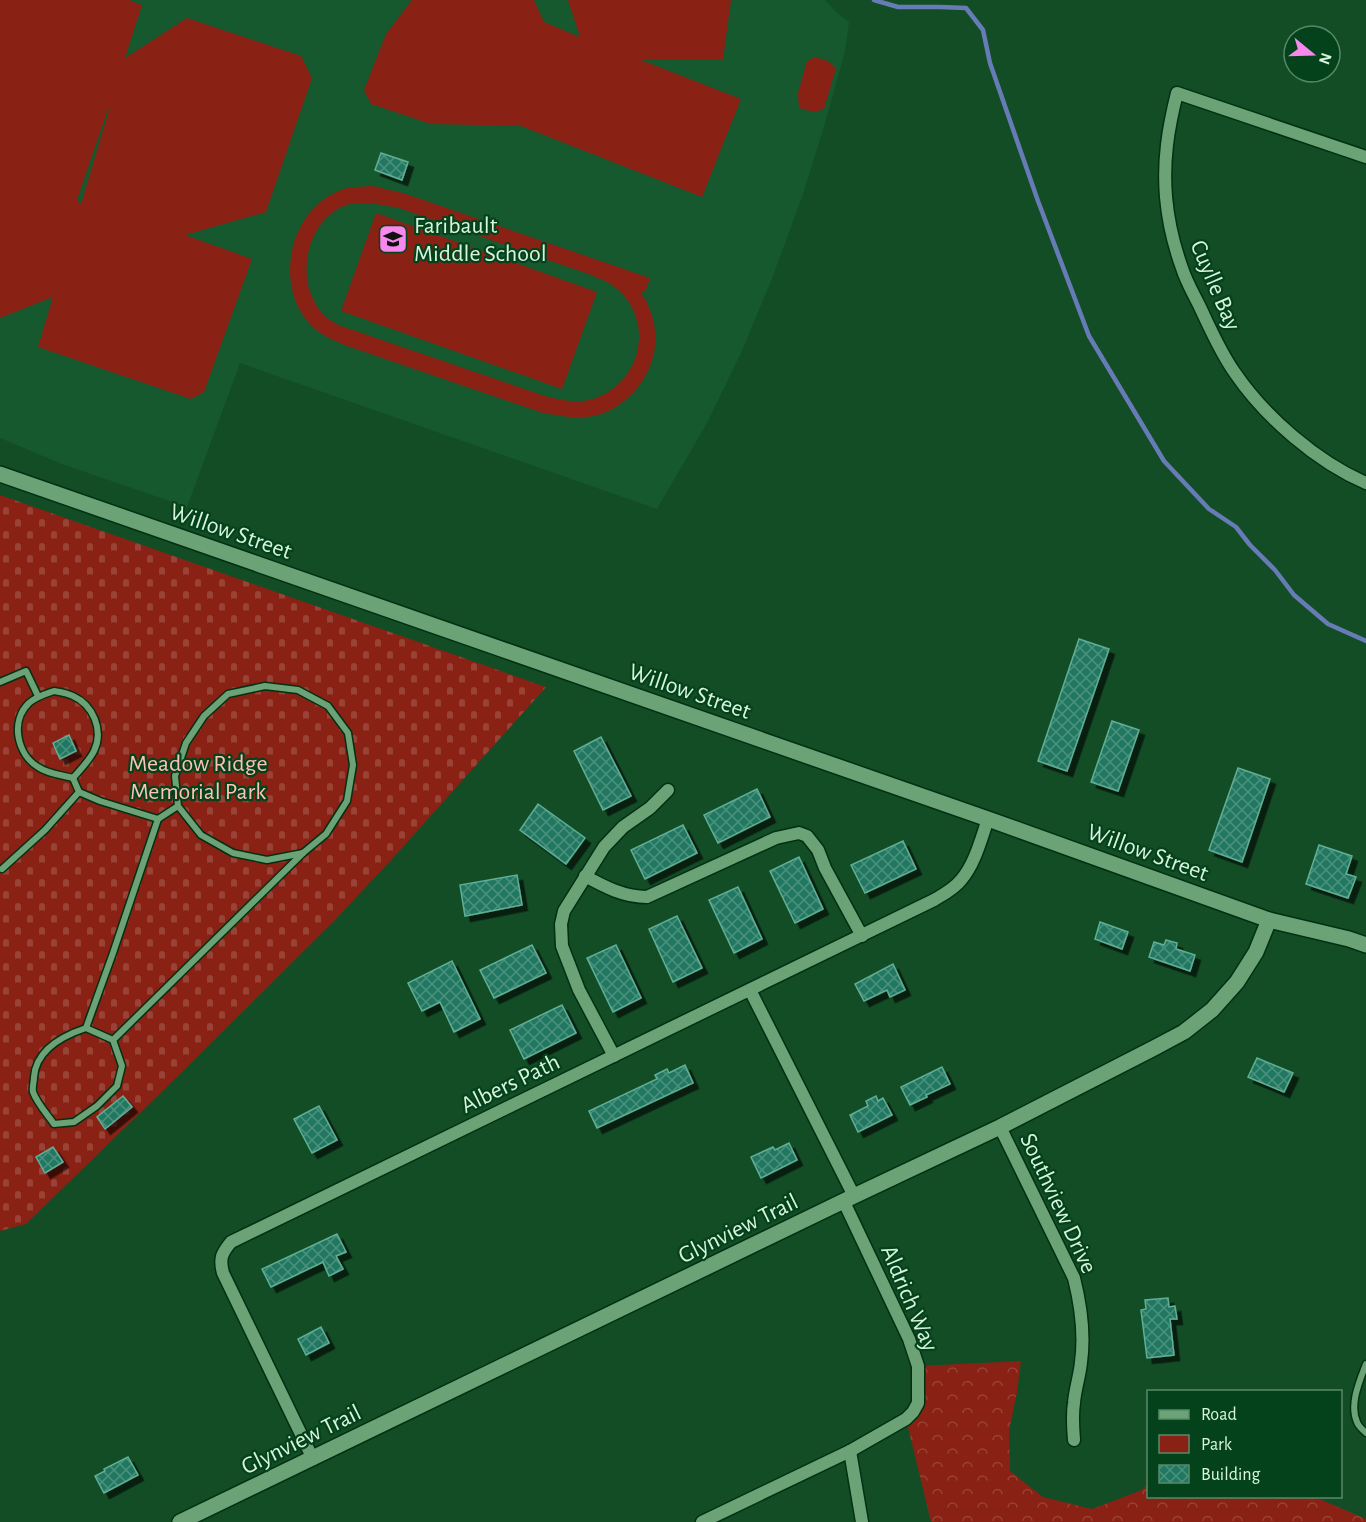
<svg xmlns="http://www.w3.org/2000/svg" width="1366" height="1522" font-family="'Alegreya Sans',sans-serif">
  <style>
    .built { fill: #17592f }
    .forest { fill: url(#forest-crowns) }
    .cemetery { fill: url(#cemetery-stones) }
    .park { fill: #892114; fill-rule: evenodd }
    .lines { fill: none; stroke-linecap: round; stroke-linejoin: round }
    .stream { stroke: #677cb6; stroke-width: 4.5 }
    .building { fill: url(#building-cross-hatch); stroke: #60af96; stroke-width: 1.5; filter: url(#shadow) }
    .lane-casing { stroke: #033013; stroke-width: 9 }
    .street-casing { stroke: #033013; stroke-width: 15 }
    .secondary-casing { stroke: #033013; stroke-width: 18 }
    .lane { stroke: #6ba377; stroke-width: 6 }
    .street { stroke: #6ba377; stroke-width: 12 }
    .secondary { stroke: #6ba377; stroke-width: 15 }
    .labels { text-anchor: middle; stroke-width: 4.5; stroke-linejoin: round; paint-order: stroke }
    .poi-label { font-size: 24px; fill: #d7f4dc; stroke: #04421c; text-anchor: start }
    .street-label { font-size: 24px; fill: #d7f4dc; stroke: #04421c }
    .park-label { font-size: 24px; fill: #fdc1b5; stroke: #04421c }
  </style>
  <defs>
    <pattern id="forest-crowns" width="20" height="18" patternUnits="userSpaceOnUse" patternTransform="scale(1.5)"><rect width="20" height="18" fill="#892114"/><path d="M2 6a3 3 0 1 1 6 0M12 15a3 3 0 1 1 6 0" fill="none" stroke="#994236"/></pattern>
    <pattern id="cemetery-stones" width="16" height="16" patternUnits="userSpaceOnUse" patternTransform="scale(1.5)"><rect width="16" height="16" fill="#892114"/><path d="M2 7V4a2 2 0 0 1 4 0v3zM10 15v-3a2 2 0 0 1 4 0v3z" fill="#994236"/></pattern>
    <pattern id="building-cross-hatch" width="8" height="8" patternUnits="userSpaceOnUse" patternTransform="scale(1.5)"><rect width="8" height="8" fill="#217760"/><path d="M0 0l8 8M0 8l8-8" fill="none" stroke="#4b927e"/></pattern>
    <filter id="shadow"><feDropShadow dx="5.5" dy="5.5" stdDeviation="0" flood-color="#0009"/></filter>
  </defs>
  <rect width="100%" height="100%" fill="#134d26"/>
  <path class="built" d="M0 0H825L836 12 849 22 845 51 823 130 802 197 771 281 741 353 707 423 657 509 240 363 187 507 62 464 0 438Z"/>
  <path class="forest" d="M1021 1361 1017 1392 1009 1431 1010 1471 1043 1497 1092 1509 1142 1490 1148 1483V1496L1315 1497 1366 1519V1522H931L906 1419 913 1412 918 1366Z"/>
  <path class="cemetery" d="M0 495 546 687 393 858 334 921 178 1076 26 1224 0 1231Z"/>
  <g class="park">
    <path d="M0 0H129L142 5 125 58 187 18 301 56 312 78 266 212 185 235 252 259 204 392 191 399 38 347 53 297 0 318ZM108 109 109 110 81 204 77 200Z"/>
    <path d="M412 0H534L544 22 580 37 568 0H731L723 59 641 60 741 99 702 197 521 126 431 124 371 104 364 90 386 34Z"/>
    <path d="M815 57 828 61 836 68 824 109 814 112 799 108 798 93 807 61Z"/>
    <path d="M372 186 403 193 650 278 645 292 640 291C663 325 660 363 633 393 623 404 608 413 594 416 576 419 560 416 543 413L347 346C336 341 324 337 315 329 272 291 287 210 341 190 350 186 362 187 372 186ZM360 203H371L399 208 591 275C600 279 609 282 616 288 656 321 641 384 593 399 578 404 562 400 548 397L338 325C334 322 329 320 326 317 317 309 310 295 308 284 302 254 315 217 346 205 350 204 356 203 360 203Z"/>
    <path d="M376 213 597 292 562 389 341 311Z"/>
  </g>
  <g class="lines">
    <path class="stream" d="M874 0 898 7H940L966 8 983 30 990 63 1007 112 1038 201 1089 336 1164 461 1209 509 1236 527 1250 545 1275 570 1294 595 1328 624 1366 641"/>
  </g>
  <g class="building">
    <path d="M381 153 408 162 402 180 375 170Z"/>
    <path d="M1079 639 1109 649 1067 771 1038 761Z"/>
    <path d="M1112 721 1139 730 1118 791 1091 782Z"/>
    <path d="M69 735 76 751 60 759 53 743Z"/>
    <path d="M601 737 631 796 603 810 574 751Z"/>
    <path d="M1238 768 1270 779 1242 862 1209 850Z"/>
    <path d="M757 789 770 817 718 843 704 815Z"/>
    <path d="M538 804 585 838 566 864 520 830Z"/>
    <path d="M683 825 697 853 645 879 631 850Z"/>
    <path d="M903 841 916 869 865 893 851 865Z"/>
    <path d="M1319 845 1352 856 1346 874 1356 877 1348 898 1306 884Z"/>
    <path d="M799 857 823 909 795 923 770 871Z"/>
    <path d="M517 875 522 905 465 916 460 885Z"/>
    <path d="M738 887 762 939 734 953 709 900Z"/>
    <path d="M677 916 702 968 673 982 649 929Z"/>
    <path d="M1100 922 1128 932 1122 949 1095 939Z"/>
    <path d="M1166 940 1177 943 1176 949 1195 955 1190 971 1149 957 1154 942 1164 945Z"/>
    <path d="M532 945 546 973 494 998 480 970Z"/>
    <path d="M616 945 641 998 613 1012 587 958Z"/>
    <path d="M452 961 480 1019 454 1032 440 1002 422 1011 408 983Z"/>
    <path d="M893 964 905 990 890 997 887 990 864 1001 855 984Z"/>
    <path d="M562 1005 576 1033 524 1059 510 1030Z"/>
    <path d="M1257 1058 1293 1073 1284 1092 1248 1077Z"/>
    <path d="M685 1065 693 1083 597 1128 589 1111 657 1079 655 1075 667 1069 669 1073Z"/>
    <path d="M942 1067 950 1084 926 1095 927 1097 910 1105 901 1087Z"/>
    <path d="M123 1096 132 1107 105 1129 97 1117Z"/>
    <path d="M876 1096 878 1101 883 1098 892 1115 858 1132 850 1115 868 1106 866 1101Z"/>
    <path d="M319 1106 337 1140 312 1153 294 1119Z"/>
    <path d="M789 1143 797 1160 761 1178 751 1157 773 1147 775 1150Z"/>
    <path d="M53 1147 63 1162 45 1173 36 1157Z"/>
    <path d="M337 1234 346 1252 336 1256 343 1269 329 1276 323 1262 271 1287 262 1269Z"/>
    <path d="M1168 1298 1169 1307 1175 1306 1177 1319H1170L1174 1355 1147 1358 1141 1310 1146 1309 1145 1300Z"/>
    <path d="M321 1327 329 1343 306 1355 298 1339Z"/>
    <path d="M128 1457 138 1475 104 1493 95 1476 105 1471 104 1469Z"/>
  </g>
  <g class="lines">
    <g class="lane-casing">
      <g id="lane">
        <path d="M0 682 26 671 38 696"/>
        <path d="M54 691C60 692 67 693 73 696 93 705 104 730 94 751 89 761 80 770 73 778 62 775 48 774 38 767 17 754 10 721 29 703 37 696 45 694 54 691Z"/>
        <path d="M79 792 100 801 158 819 178 806 201 835 233 853 267 860 303 853 326 834 347 801 353 765 348 733 328 706 298 690 265 686 228 694 204 716 186 743 175 776 178 806"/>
        <path d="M2 869 45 830 79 792 73 778"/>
        <path d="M86 1028 113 953 158 819"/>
        <path d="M113 1040 122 1066 117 1086 97 1106 74 1122 54 1124C47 1114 37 1103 33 1092 32 1087 34 1082 34 1077 36 1050 62 1036 86 1028L113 1040 303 853"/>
        <path d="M1366 1364C1360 1380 1349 1404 1357 1422 1358 1426 1363 1430 1366 1433"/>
      </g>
    </g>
    <g class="street-casing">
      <g id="street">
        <path d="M1366 157 1177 93C1168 129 1163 160 1166 197 1168 220 1174 246 1182 268 1186 281 1193 293 1199 305 1210 328 1220 352 1235 373 1265 417 1317 462 1366 483"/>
        <path d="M585 876C605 887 624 897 647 897L776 838 799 833 807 836 818 850 825 868 862 936"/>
        <path d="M750 990 854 1196"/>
        <path d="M614 1056 579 990 562 946 561 924 564 911 604 847 623 827 650 808 668 790"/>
        <path d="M1000 1127 1074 1278C1081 1306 1085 1333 1081 1362 1080 1375 1075 1389 1074 1403 1072 1415 1073 1428 1074 1440"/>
        <path d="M850 1451 862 1522"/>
        <path d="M313 1459 223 1273C219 1258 222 1253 231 1242L934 900C944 894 954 889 961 880 975 864 981 839 988 819"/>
        <path d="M702 1522 850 1451 906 1419 913 1412 918 1403V1366L909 1339 844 1202"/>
      </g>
    </g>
    <g class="secondary-casing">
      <g id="secondary">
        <path d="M0 474 988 819 1269 920 1349 939 1366 945"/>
        <path d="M180 1522 854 1196 1000 1127 1154 1048 1184 1032 1212 1010 1237 982 1256 952 1269 920"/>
      </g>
    </g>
    <use href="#lane" class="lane"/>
    <use href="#street" class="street"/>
    <use href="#secondary" class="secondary"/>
  </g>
  <defs>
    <g id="school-square" transform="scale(1.5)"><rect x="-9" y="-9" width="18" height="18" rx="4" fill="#f788ec" stroke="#04421c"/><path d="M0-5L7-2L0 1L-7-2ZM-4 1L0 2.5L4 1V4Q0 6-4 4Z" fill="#111"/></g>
  </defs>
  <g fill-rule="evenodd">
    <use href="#school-square" x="393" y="239"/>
  </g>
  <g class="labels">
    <g class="poi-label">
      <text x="414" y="233">Faribault<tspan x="414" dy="28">Middle School</tspan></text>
    </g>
    <g class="street-label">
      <text transform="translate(1216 285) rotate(67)" y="8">Cuylle Bay</text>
      <text transform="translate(231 531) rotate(19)" y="8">Willow Street</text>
      <text transform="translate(690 691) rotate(19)" y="8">Willow Street</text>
      <text transform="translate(1148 852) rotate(20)" y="8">Willow Street</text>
      <text transform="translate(510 1083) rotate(-26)" y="8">Albers Path</text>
      <text transform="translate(1059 1203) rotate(65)" y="8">Southview Drive</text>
      <text transform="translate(738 1228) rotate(-26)" y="8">Glynview Trail</text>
      <text transform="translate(910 1298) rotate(67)" y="8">Aldrich Way</text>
      <text transform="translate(301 1439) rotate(-26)" y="8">Glynview Trail</text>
    </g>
    <g class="park-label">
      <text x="198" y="771">Meadow Ridge<tspan x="198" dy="28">Memorial Park</tspan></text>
    </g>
  </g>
  <rect x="1147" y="1390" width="195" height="108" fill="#04421c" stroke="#588969" stroke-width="1.5"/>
  <rect x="1159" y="1410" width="30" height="9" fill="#6ba377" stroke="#588969" stroke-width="1.5"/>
  <text x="1201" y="1420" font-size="18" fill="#d7f4dc">Road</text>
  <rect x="1159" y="1435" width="30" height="18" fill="#892114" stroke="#588969" stroke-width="1.5"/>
  <text x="1201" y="1450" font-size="18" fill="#d7f4dc">Park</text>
  <rect x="1159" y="1465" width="30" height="18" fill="url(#building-cross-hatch)" stroke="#588969" stroke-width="1.5"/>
  <text x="1201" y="1480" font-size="18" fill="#d7f4dc">Building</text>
  <g transform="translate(1312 54) rotate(109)"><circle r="28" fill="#04421c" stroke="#588969" stroke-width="1.5"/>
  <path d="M0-4.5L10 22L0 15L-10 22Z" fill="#f788ec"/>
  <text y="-9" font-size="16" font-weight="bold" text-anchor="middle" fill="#d7f4dc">N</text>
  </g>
</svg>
